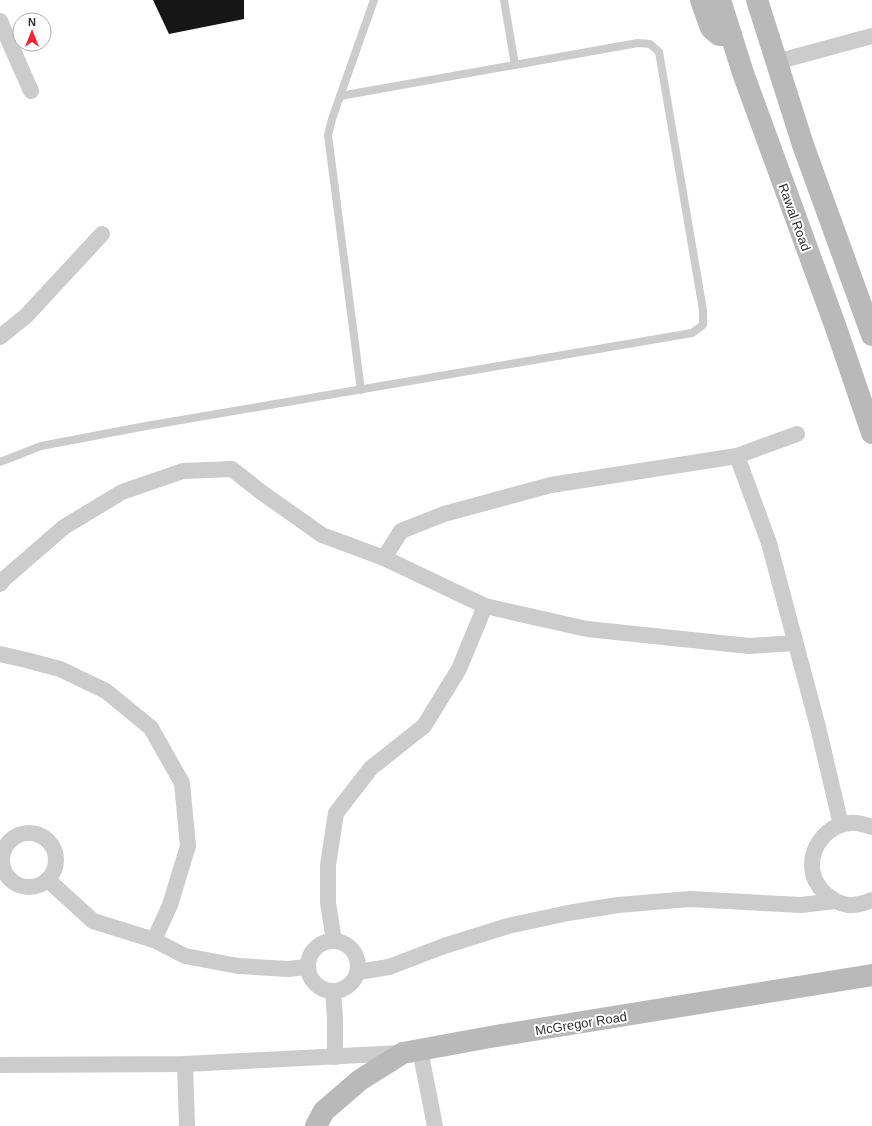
<svg xmlns="http://www.w3.org/2000/svg" width="872" height="1126" font-family="Helvetica,sans-serif">
  <style>
    .building { fill: #161616 }
    .lines { fill: none; stroke-linecap: round; stroke-linejoin: round }
    .lane { stroke: #ccc; stroke-width: 8 }
    .street { stroke: #ccc; stroke-width: 16 }
    .secondary { stroke: #b9b9b9; stroke-width: 22 }
    .labels { text-anchor: middle; stroke-width: 4; stroke-linejoin: round; paint-order: stroke }
    .street-label { font-size: 13px; fill: #2f2f2f; stroke: #fff }
  </style>
  <rect width="100%" height="100%" fill="#fff"/>
  <path class="building" d="M153 0H244V19L169 34Z"/>
  <g class="lines">
    <g class="lane">
      <path d="M504 0 515 65"/>
      <path d="M361 390 328 135 332 119 374 0"/>
      <path d="M0 462 41 446 146 426 692 333 703 325V310L659 52 650 44 638 43 340 96"/>
    </g>
    <g class="street">
      <path d="M0 21 31 91"/>
      <path d="M776 62 872 36"/>
      <path d="M0 337 26 316 102 234"/>
      <path d="M737 456 769 543 818 727 841 825"/>
      <path d="M384 558 401 531 444 514 551 485 737 456 797 434"/>
      <path d="M0 584 4 579 64 527 122 492 183 471 232 469 261 492 322 535 384 558 485 606 587 629 749 646 795 643"/>
      <path d="M0 654 26 660 60 669 106 691 151 728 182 783 188 846 170 905 154 940"/>
      <path d="M872 827C865 825 858 822 851 823 829 824 811 845 812 867 813 886 830 902 848 905 856 906 864 903 872 900"/>
      <circle cx="29" cy="860" r="27"/>
      <path d="M48 880 93 921 154 940 185 956 238 966 288 969 307 967"/>
      <circle cx="333" cy="966" r="25"/>
      <path d="M334 941 328 903V865L336 813 371 768 424 726 459 669 485 606"/>
      <path d="M358 972 389 967 444 946 508 926 568 913 618 905 690 899 801 905 835 901"/>
      <path d="M333 992 335 1018V1057"/>
      <path d="M420 1050 435 1126"/>
      <path d="M185 1064 187 1126"/>
      <path d="M0 1065 185 1064 401 1053"/>
    </g>
    <g class="secondary">
      <path d="M701 0 711 28 719 35H731"/>
      <path d="M720 0 743 73 835 325 872 433"/>
      <path d="M757 0 803 145 872 335"/>
      <path d="M316 1126 324 1111 360 1080 403 1053 490 1037 872 975"/>
    </g>
  </g>
  <g class="labels">
    <g class="street-label">
      <text transform="translate(795 217) rotate(70)" y="5">Rawal Road</text>
      <text transform="translate(581 1023) rotate(-9)" y="5">McGregor Road</text>
    </g>
  </g>
  <g transform="translate(32 32)"><circle r="19" fill="#ffffff" stroke="#acacac"/>
  <path d="M0-3L7 15L0 10L-7 15Z" fill="#f32536"/>
  <text y="-6" font-size="11" font-weight="bold" text-anchor="middle" fill="#2f2f2f">N</text>
  </g>
</svg>
